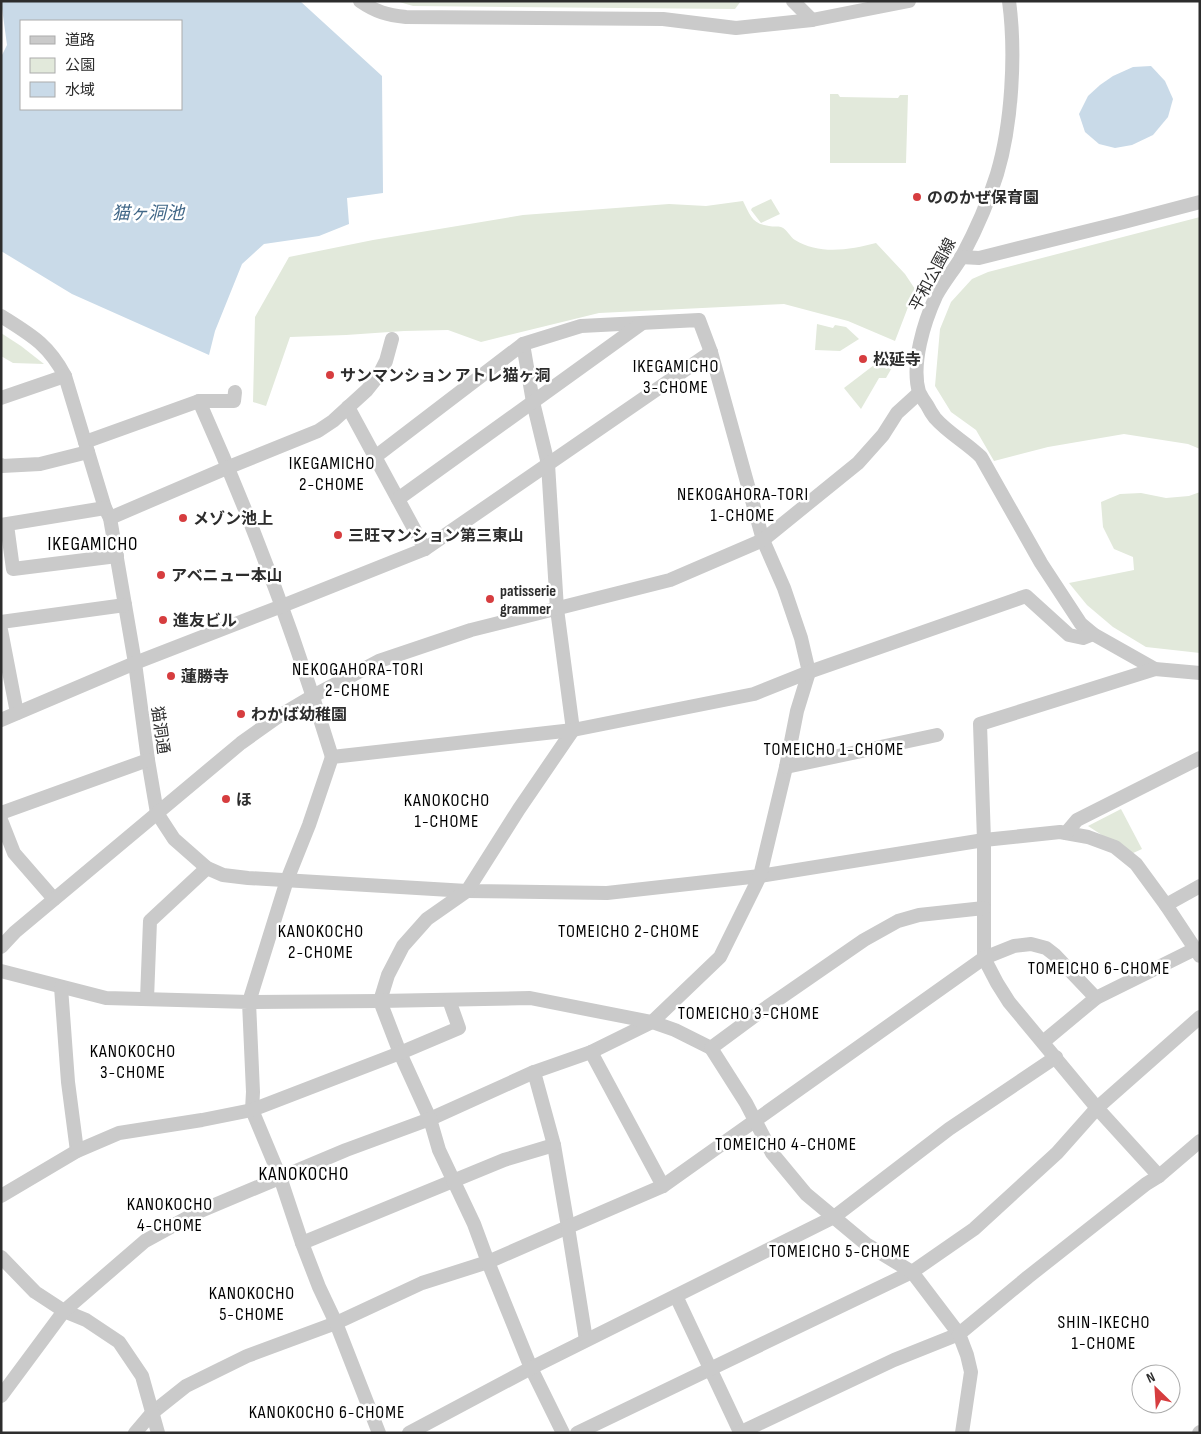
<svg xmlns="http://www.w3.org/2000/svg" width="1201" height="1434" font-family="'Sofia Sans Condensed','Noto Sans JP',sans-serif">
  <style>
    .green { fill: #e2e9db }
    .water { fill: #c9dae8; fill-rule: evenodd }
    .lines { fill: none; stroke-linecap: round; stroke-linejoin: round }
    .minor { stroke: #cacaca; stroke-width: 14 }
    .poi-dot { fill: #d63d3f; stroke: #fff; stroke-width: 2 }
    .labels { text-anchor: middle; stroke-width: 5; stroke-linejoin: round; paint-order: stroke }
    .poi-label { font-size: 16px; font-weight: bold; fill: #2d2d2d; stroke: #fff; text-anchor: start }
    .street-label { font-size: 16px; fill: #2d2d2d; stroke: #fff }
    .water-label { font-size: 18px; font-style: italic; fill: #426888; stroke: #fff }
    .neighbourhood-label { font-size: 18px; letter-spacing: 1px; fill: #000; stroke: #fff }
    .quarter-label { font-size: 19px; letter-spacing: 1px; fill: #000; stroke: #fff }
  </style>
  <rect width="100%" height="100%" fill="#fff"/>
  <g class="green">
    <path d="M396 1H741L735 9 413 6Z"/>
    <path d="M830 94H838L840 97 898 98 900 95H908L906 163H830Z"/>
    <path d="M771 199 780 214 761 223 751 210 752 208Z"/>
    <path d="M743 201C750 215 752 224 769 226 773 227 778 226 781 227 787 229 790 237 795 240 819 255 850 250 876 243L905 274 915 289 895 341 848 321 784 304 599 313 481 342 448 330 404 331 346 335 290 337 266 406 253 402 255 317 289 257 373 240 523 215 669 204 706 206Z"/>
    <path d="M1200 217V449L1188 444 1124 434 1048 447 994 461 976 430 951 412 935 386 940 329 951 302 972 279 988 272Z"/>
    <path d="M817 324 833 328 835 325 846 327 859 339 840 351 815 350Z"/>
    <path d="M1 333 21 346 44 364 13 363 1 356Z"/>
    <path d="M879 349 898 357 886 378H879L861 409 844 388 878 362 873 355Z"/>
    <path d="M1200 492V653L1146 647 1113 627 1087 605 1069 583 1134 570 1133 557 1114 549 1103 527 1101 502 1120 494 1141 493 1166 498 1189 496Z"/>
    <path d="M1121 809 1142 849 1131 854 1088 826Z"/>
  </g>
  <g class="water">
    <path d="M1 1H300L382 76 383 193 347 198 349 224 319 236 264 244 242 264 215 331 209 355 72 294 1 251V57L7 45ZM21 21H181V109H21Z"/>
    <path d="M1151 66 1165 81 1173 99 1168 117 1153 135 1132 145 1115 148 1099 144 1085 132 1079 114 1088 96 1100 85 1113 76 1133 67Z"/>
  </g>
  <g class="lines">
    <g class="minor">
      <path d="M360 1C376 12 387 15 406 17L663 19 736 28 812 20 909 1"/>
      <path d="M793 1 812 20"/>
      <path d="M1009 1C1016 53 1012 124 997 174 988 203 975 232 961 258 953 271 943 283 936 296 924 322 911 364 919 392 921 396 924 401 927 405 929 409 932 414 935 418 948 433 967 443 981 457L1041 563 1081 624 1093 634 1155 669 1200 673"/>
      <path d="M961 257 979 258 995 254 1124 222 1200 202"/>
      <path d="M1 316C31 335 48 344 65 376L105 508 110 518 135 663 148 760 157 813 174 839 207 868 223 875 248 878 467 891 607 893 760 876 984 840 1060 832 1088 837 1115 847 1136 864 1166 905 1200 956"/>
      <path d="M523 344 533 402 548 464 557 609 573 730 519 809 467 891 427 919 403 946 388 975 380 1001 400 1053 430 1119 534 1072"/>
      <path d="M1 398 65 376"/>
      <path d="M199 401C251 517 295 636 332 757"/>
      <path d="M348 407 425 549"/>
      <path d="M85 442 199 401H234L235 392"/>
      <path d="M375 457 523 344 581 326 699 320 711 352"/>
      <path d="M1 465 2 466 40 464 88 452"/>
      <path d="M398 499 641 324"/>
      <path d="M110 518 229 467 318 431 333 421 367 390 379 375 386 361 392 339"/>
      <path d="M1 525 105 508"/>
      <path d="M7 525 13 569 117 556"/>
      <path d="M1 622 125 605"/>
      <path d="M1 630 17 713"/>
      <path d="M1155 669 980 724 984 840V958L997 983 1009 1002 1097 1108 1159 1176"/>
      <path d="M1 720 135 663 282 606 425 549 711 352 763 540 784 588 801 638 809 672 797 711 786 767 760 876 720 957 652 1022 591 1052 534 1072 554 1145 568 1227 488 1262 422 1283 336 1323 247 1356 186 1386 152 1413 135 1433"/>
      <path d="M786 767 937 735"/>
      <path d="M1 813 148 760"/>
      <path d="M1 820 14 853 54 899"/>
      <path d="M1066 833 1077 820 1200 758"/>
      <path d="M1166 905 1200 886"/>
      <path d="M1 947 15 932 241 743 276 718 313 696 379 661 471 630 670 580 763 540 858 463 883 435 897 413 919 393"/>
      <path d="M1 971 106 998 249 1002 253 1092 252 1110 280 1177 302 1243 319 1287 336 1323 379 1433"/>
      <path d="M61 987 68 1082 77 1151"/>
      <path d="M147 999 150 921 207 868"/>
      <path d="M1043 1042 1096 998 1195 949"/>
      <path d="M711 1048 675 1030 652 1022 530 998 380 1001 249 1002 287 880 309 825 332 757 573 730 754 694 809 672 1026 596 1069 635 1083 638 1093 634"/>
      <path d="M591 1052 663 1186"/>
      <path d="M1 1196 77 1151 119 1133 202 1120 252 1110 400 1053 459 1028 449 1000"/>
      <path d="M302 1243 504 1160 554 1145"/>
      <path d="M1 1257 35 1292 64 1311 86 1320 119 1342 142 1376 158 1433"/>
      <path d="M676 1296 740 1432"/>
      <path d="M586 1340 568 1227 663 1186 984 958 1014 946 1031 944 1046 948 1055 955 1096 998"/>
      <path d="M1 1396 64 1311 145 1241 198 1212 346 1150 430 1119 439 1150 474 1224 488 1262 531 1368 563 1433"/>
      <path d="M409 1433 531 1368 834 1217 949 1129 1056 1057"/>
      <path d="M577 1433 912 1272 974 1229 1057 1153 1097 1108 1200 1017"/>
      <path d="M739 1433 894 1360 959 1334 912 1272 866 1244 806 1194 772 1153 746 1103 711 1048 757 1014 864 940 898 921 919 915 984 908"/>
      <path d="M962 1433 971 1372 967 1355 959 1334 1028 1277 1146 1184 1159 1176 1200 1141"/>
      <path d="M1199 1433 1200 1432"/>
    </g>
  </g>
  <g class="poi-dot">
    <circle cx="917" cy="197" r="5"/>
    <circle cx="863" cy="359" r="5"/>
    <circle cx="330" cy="375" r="5"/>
    <circle cx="183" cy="518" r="5"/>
    <circle cx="338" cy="535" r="5"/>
    <circle cx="161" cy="575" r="5"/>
    <circle cx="490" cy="599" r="5"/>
    <circle cx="163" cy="620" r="5"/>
    <circle cx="171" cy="676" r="5"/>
    <circle cx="241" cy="714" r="5"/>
    <circle cx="226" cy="799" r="5"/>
  </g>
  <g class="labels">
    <g class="poi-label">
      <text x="927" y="203">ののかぜ保育園</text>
      <text x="873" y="365">松延寺</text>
      <text x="340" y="381">サンマンション アトレ猫ヶ洞</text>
      <text x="193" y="524">メゾン池上</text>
      <text x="348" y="541">三旺マンション第三東山</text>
      <text x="171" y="581">アベニュー本山</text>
      <text x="500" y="596">patisserie<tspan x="500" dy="18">grammer</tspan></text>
      <text x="173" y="626">進友ビル</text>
      <text x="181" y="682">蓮勝寺</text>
      <text x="251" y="720">わかば幼稚園</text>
      <text x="236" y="805">ほ</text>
    </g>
    <g class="street-label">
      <text transform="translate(932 274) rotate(-62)" y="6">平和公園線</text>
      <text transform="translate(161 730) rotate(82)" y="6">猫洞通</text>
    </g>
    <g class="water-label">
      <text x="148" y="219">猫ヶ洞池</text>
    </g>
    <g class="neighbourhood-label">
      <text x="676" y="372">IKEGAMICHO<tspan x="676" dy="21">3-CHOME</tspan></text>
      <text x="332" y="469">IKEGAMICHO<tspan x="332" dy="21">2-CHOME</tspan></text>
      <text x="743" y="500">NEKOGAHORA-TORI<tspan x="743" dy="21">1-CHOME</tspan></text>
      <text x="358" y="675">NEKOGAHORA-TORI<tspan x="358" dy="21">2-CHOME</tspan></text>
      <text x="834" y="755">TOMEICHO 1-CHOME</text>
      <text x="447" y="806">KANOKOCHO<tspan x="447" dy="21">1-CHOME</tspan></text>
      <text x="321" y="937">KANOKOCHO<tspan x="321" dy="21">2-CHOME</tspan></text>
      <text x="629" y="937">TOMEICHO 2-CHOME</text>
      <text x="1099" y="974">TOMEICHO 6-CHOME</text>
      <text x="749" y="1019">TOMEICHO 3-CHOME</text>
      <text x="133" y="1057">KANOKOCHO<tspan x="133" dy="21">3-CHOME</tspan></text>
      <text x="786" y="1150">TOMEICHO 4-CHOME</text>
      <text x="170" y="1210">KANOKOCHO<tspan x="170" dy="21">4-CHOME</tspan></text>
      <text x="840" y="1257">TOMEICHO 5-CHOME</text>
      <text x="252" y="1299">KANOKOCHO<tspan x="252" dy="21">5-CHOME</tspan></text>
      <text x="1104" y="1328">SHIN-IKECHO<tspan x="1104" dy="21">1-CHOME</tspan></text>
      <text x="327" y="1418">KANOKOCHO 6-CHOME</text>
    </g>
    <g class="quarter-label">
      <text x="93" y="550">IKEGAMICHO</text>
      <text x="304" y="1180">KANOKOCHO</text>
    </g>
  </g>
  <rect width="1201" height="1434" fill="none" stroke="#2d2d2d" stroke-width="5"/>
  <rect x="20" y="20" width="162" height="90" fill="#ffffff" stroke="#ababab"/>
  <rect x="30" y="36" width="25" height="8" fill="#cacaca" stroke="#ababab"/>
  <text x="65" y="45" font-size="15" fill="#2d2d2d">道路</text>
  <rect x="30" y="58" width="25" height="15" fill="#e2e9db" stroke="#ababab"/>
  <text x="65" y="70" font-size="15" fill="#2d2d2d">公園</text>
  <rect x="30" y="82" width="25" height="15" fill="#c9dae8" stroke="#ababab"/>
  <text x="65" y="95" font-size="15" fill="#2d2d2d">水域</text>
  <g transform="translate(1156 1389) rotate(335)"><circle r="24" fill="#ffffff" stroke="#ababab"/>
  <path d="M0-4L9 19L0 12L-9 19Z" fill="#d63d3f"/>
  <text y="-8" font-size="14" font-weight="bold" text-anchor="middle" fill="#2d2d2d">N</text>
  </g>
</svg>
